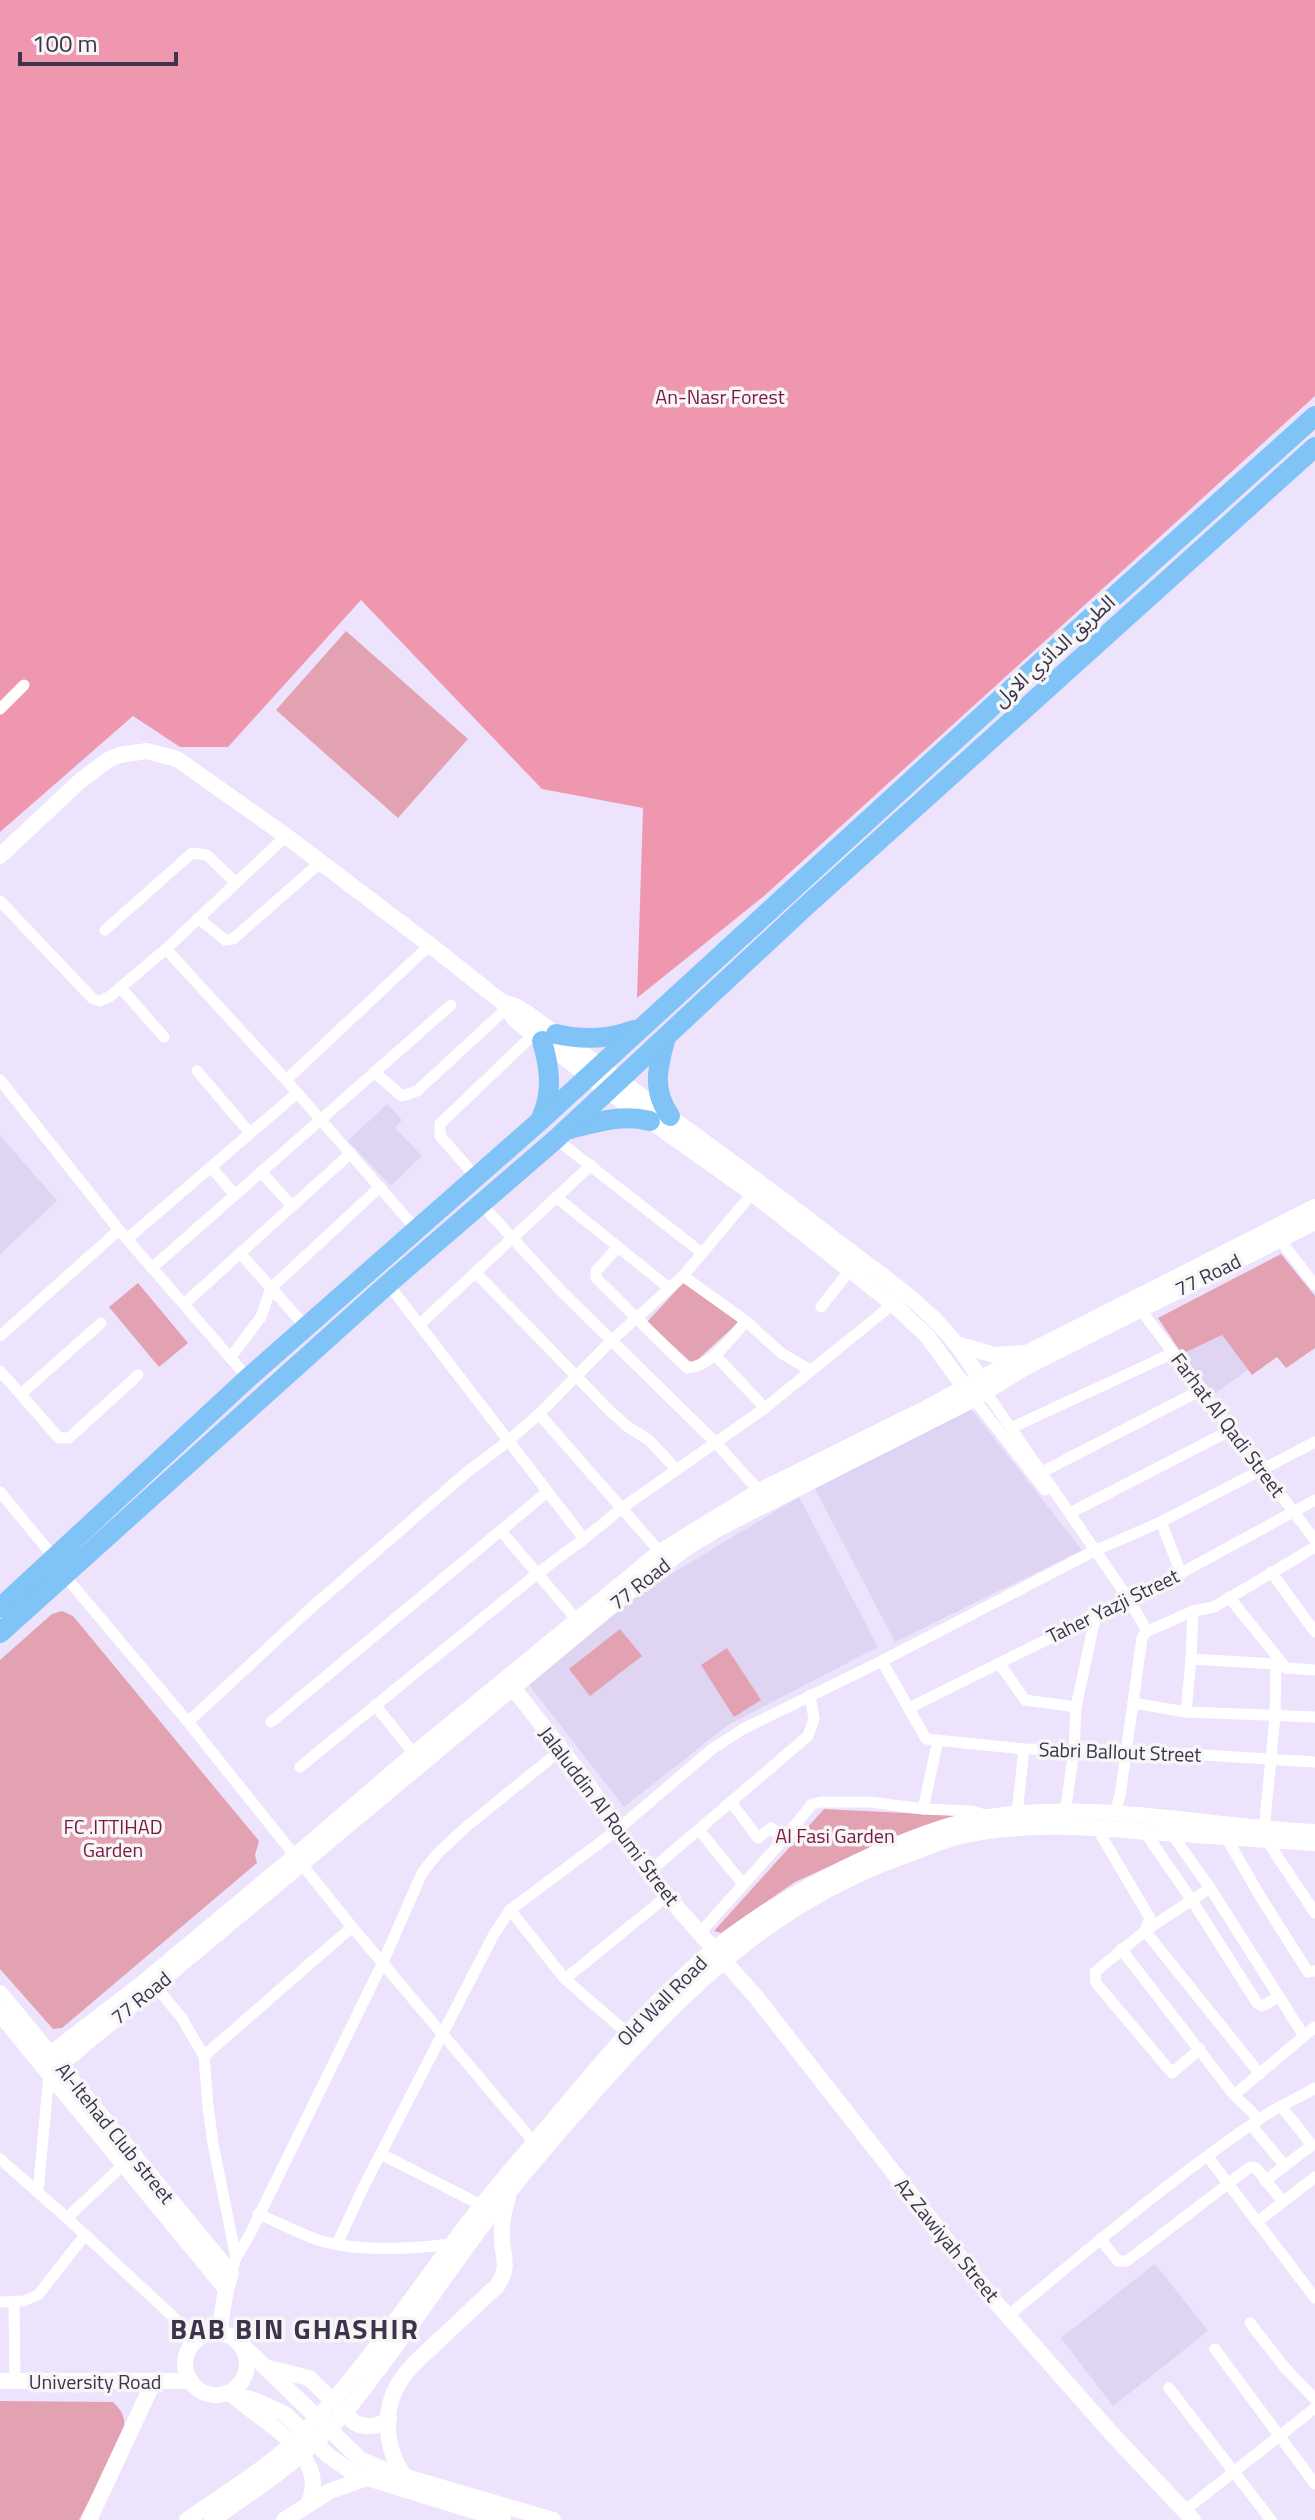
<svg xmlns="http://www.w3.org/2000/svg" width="1315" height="2520" font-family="'Titillium Web','Noto Sans Arabic',sans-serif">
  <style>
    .built { fill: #dfd4f1 }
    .green { fill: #e3a2b2 }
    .forest { fill: #ef97af }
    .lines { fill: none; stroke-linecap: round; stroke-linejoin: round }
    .street { stroke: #fff; stroke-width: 11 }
    .secondary { stroke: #fff; stroke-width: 16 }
    .highway { stroke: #80c3f7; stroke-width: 20 }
    .labels { text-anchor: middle; stroke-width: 7; stroke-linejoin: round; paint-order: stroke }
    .park-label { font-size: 20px; fill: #7e1840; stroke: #f6f6f6 }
    .street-label { font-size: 20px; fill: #3d334c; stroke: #f6f6f6 }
    .district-label { font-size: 28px; font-weight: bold; letter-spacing: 2px; fill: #3d334c; stroke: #f6f6f6 }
  </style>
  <rect width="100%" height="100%" fill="#ede3fd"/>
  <g class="built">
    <path d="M387 1104 402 1120 395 1128 422 1156 391 1186 348 1141Z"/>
    <path d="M0 1135 57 1201 0 1254Z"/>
    <path d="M1222 1335 1248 1370 1214 1394 1182 1354Z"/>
    <path d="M970 1408 1082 1550 895 1642 814 1487Z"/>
    <path d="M799 1497 878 1647 728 1725 624 1807 529 1685 643 1591Z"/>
    <path d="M1155 2264 1208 2331 1113 2406 1061 2338Z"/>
  </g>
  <g class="green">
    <path d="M346 631 468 739 398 818 276 710Z"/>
    <path d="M1281 1254 1315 1296V1348L1286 1368 1277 1357 1252 1375 1222 1335 1182 1354 1158 1318Z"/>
    <path d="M684 1282 741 1320 693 1364 647 1322Z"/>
    <path d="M138 1283 188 1343 159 1367 109 1307Z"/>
    <path d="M62 1611 73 1616 259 1841 255 1855 257 1863 62 2028 53 2029 0 1969V1660L52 1614Z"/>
    <path d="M620 1629 642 1656 590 1696 569 1669Z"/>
    <path d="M727 1648 761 1700 734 1717 701 1665Z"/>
    <path d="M824 1809 965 1816 881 1843 795 1882 721 1933 714 1931Z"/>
    <path d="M0 2401 113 2402C125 2414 126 2421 122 2437L79 2520H0Z"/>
  </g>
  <path class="forest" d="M0 0H1315V396L764 896 637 998 643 808 542 789 361 600 228 747H180L133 716 0 832Z"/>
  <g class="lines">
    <g class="street">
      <path d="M0 709 24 685"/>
      <path d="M0 901 93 999 100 1001 109 997 166 949 286 836"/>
      <path d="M198 918 225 940 233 939 321 862"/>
      <path d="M105 930 192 853 207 855 236 883"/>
      <path d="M166 949 286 1080 416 1229"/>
      <path d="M120 987 164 1037"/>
      <path d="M197 1071 250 1133"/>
      <path d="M374 1072 402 1096 417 1091 506 1009"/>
      <path d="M0 1080 119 1230 248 1378"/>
      <path d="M286 1080 430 945"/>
      <path d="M556 1139 702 1253"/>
      <path d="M211 1167 235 1195"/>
      <path d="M261 1172 292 1206"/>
      <path d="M476 1177 440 1136V1124L534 1034"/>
      <path d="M556 1197 669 1288"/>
      <path d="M482 1205 561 1291 716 1443 759 1491"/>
      <path d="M1276 1235 1315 1285"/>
      <path d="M127 1239 297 1093"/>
      <path d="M618 1247 596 1271V1278L687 1368C711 1367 731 1338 746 1321"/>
      <path d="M240 1253 306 1327"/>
      <path d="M152 1268 451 1005"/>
      <path d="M475 1272 610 1411 628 1427 649 1440 677 1470"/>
      <path d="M683 1276 746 1321 781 1353 810 1370"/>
      <path d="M184 1304 351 1153"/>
      <path d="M821 1307 849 1271"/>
      <path d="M1140 1309 1315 1540"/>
      <path d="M420 1324 591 1165"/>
      <path d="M0 1336 119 1230"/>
      <path d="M715 1355 765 1408"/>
      <path d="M230 1358 261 1317 271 1288 380 1187"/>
      <path d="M0 1371 59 1438H69L138 1375"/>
      <path d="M986 1392 1128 1598 1147 1631"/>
      <path d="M21 1394 101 1323"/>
      <path d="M974 1399 1045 1490"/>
      <path d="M539 1414 660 1552"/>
      <path d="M1011 1428 1173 1353"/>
      <path d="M1042 1472 1201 1390"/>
      <path d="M0 1492 53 1556"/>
      <path d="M1070 1513 1231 1430"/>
      <path d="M1161 1522 1181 1573"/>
      <path d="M501 1531 577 1620"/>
      <path d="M584 1539 622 1508 765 1408 893 1304"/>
      <path d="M1271 1572 1315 1632"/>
      <path d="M64 1575 188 1722 352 1927 538 2147"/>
      <path d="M1229 1597 1286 1668"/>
      <path d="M1191 1659 1276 1664 1287 1668 1315 1670"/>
      <path d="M882 1661 926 1739 1024 1749 1126 1750 1315 1762"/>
      <path d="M999 1663 1025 1700 1076 1707"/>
      <path d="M1276 1664 1275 1716 1265 1820 1259 1829 1315 1913"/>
      <path d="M1133 1703 1186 1712 1315 1717"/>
      <path d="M375 1705 414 1754"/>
      <path d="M909 1708 1181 1573 1315 1500"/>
      <path d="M1186 1712 1191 1659 1193 1611"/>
      <path d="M188 1722 311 1608 466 1473 507 1442 539 1414 611 1341 683 1276 755 1190"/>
      <path d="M271 1722 547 1492"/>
      <path d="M300 1767 538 1573 584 1539 388 1284"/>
      <path d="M731 1802 758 1838 771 1828 784 1839"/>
      <path d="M923 1809 938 1740"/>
      <path d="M1115 1812 1120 1796 1142 1638 1146 1632 1193 1611 1214 1607 1315 1547"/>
      <path d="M1065 1813 1074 1751 1076 1707 1096 1614"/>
      <path d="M1017 1814 1024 1749"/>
      <path d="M1096 1827 1150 1918 1145 1931 1260 2074"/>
      <path d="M699 1830 743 1884"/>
      <path d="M1144 1831 1191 1899 1257 2003 1262 2006 1279 1997"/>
      <path d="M1171 1833 1210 1888 1304 2036"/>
      <path d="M1226 1837 1260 1896 1308 1972 1315 1971"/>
      <path d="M649 1872 808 1736 814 1719 810 1695"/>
      <path d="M510 1910 565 1979 667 1896"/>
      <path d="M699 1934 784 1839 812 1804 821 1802H870L923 1809 972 1811 985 1815"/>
      <path d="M1121 1949 1234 2095 1259 2119"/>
      <path d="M565 1979 627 2033"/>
      <path d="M156 1987 181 2017 204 2056 208 2106 213 2144 236 2258"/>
      <path d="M1200 2049 1172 2073 1096 1983 1095 1972 1145 1931 1210 1888"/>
      <path d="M204 2056 352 1927"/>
      <path d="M1234 2095 1315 2027"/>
      <path d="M1251 2125 1285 2166"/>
      <path d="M381 2154 481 2205"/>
      <path d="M1208 2157 1315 2298"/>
      <path d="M0 2159 67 2218 197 2339"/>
      <path d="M1265 2181 1312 2145 1281 2106"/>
      <path d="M38 2192 49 2074"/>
      <path d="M258 2214C278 2222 296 2232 315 2239 354 2252 411 2249 451 2244"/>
      <path d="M67 2218 124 2164"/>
      <path d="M1257 2222 1315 2177"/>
      <path d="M1100 2239 1118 2261H1127L1250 2167 1256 2168 1283 2202"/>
      <path d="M337 2244 364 2186 493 1936 510 1910 617 1830 712 1749 743 1729 882 1661 1092 1552 1161 1522 1315 1442"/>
      <path d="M231 2273 236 2258 251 2232 383 1962 422 1873 437 1854 467 1826 561 1750"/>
      <path d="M0 2302 23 2301 38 2295 85 2235"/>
      <path d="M14 2302 15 2381"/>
      <path d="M1008 2316C1090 2248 1172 2178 1261 2118 1278 2106 1297 2099 1315 2088"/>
      <path d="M1250 2323 1286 2369 1315 2399"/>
      <path d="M1215 2349 1315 2484"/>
      <path d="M1169 2388 1271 2520"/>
      <path d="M1184 2511 1315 2408"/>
    </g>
    <g class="secondary">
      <path d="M0 856 80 781 108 760 119 755 147 751 177 759 286 836 430 945 502 1002 516 1021 608 1091 752 1193 893 1304 927 1336 971 1396"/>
      <path d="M502 1002 515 1006 527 1013C628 1087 731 1159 830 1236 891 1284 946 1314 984 1387"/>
      <path d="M959 1345 995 1355 1024 1353"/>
      <path d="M507 1680 587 1783 617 1830 667 1896 756 1997 992 2298 1112 2434 1193 2520"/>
      <path d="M0 1993 231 2273 226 2289 219 2333"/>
      <path d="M0 2014 226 2289"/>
      <path d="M40 2062 149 1978 295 1856 414 1754 660 1552 759 1491 923 1410 1029 1352 1315 1207"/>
      <path d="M49 2074 611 1606 689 1546 721 1527 974 1399 1026 1367 1315 1222"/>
      <circle cx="216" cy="2364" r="31"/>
      <path d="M237 2340 360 2459 392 2473 553 2520"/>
      <path d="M269 2368 309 2378 355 2423C368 2429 378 2426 389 2419"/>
      <path d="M0 2381H191"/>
      <path d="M227 2393 254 2400 285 2414 329 2456 355 2474 503 2520"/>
      <path d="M235 2397C264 2423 332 2457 308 2504"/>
      <path d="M405 2477C384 2448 381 2407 403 2377 412 2364 426 2353 438 2341 458 2323 477 2304 497 2286 511 2266 502 2257 502 2236 501 2223 504 2210 508 2197"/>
      <path d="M89 2520 153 2383"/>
      <path d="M187 2520C225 2493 268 2468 301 2435 360 2376 405 2306 455 2240 488 2196 524 2155 559 2113 608 2055 656 1997 716 1948 763 1910 819 1879 874 1854 912 1838 948 1823 989 1817 1098 1800 1207 1827 1315 1832"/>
      <path d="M212 2520C251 2493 293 2465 327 2431 351 2408 369 2381 389 2355 422 2310 454 2264 487 2219 521 2175 558 2133 595 2091 686 1989 769 1905 901 1857 921 1850 940 1841 961 1836 1023 1822 1085 1827 1148 1832 1204 1835 1259 1840 1315 1843"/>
      <path d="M284 2520 330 2491 367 2478"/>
    </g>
    <g class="highway">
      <path d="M556 1034C583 1040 607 1040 633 1030"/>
      <path d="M666 1037C658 1066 651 1089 670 1116"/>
      <path d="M541 1119C553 1091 550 1069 542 1041"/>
      <path d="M570 1129C597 1122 622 1114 650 1121"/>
      <path d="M0 1608 248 1378 541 1120 1009 691 1315 416"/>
      <path d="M0 1633 388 1284 556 1139 805 907 1315 447"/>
    </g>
  </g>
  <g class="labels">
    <g class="park-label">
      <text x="720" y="404">An-Nasr Forest</text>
      <text x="113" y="1834">FC .ITTIHAD<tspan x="113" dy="23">Garden</tspan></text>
      <text x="835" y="1843">Al Fasi Garden</text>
    </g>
    <g class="street-label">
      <text transform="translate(1054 651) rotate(-42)" y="7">الطريق الدائري الاول</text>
      <text transform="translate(1208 1275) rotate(-26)" y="7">77 Road</text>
      <text transform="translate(1228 1425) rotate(53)" y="7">Farhat Al Qadi Street</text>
      <text transform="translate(640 1584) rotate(-38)" y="7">77 Road</text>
      <text transform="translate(1113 1606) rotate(-26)" y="7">Taher Yazji Street</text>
      <text transform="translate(1120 1752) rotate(2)" y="7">Sabri Ballout Street</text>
      <text transform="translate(609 1816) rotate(53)" y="7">Jalaluddin Al Roumi Street</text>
      <text transform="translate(141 1998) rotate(-39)" y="7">77 Road</text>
      <text transform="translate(662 2001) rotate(-45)" y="7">Old Wall Road</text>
      <text transform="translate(115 2133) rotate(51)" y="7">Al-Itehad Club street</text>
      <text transform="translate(947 2240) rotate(51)" y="7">Az Zawiyah Street</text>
      <text x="95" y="2389">University Road</text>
    </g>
    <g class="district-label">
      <text x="295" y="2339">BAB BIN GHASHIR</text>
    </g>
  </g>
  <path d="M20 52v12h156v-12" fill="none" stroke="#3d334c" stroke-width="4"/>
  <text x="32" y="52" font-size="24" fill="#3d334c" stroke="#f6f6f6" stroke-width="6" paint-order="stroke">100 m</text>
</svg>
